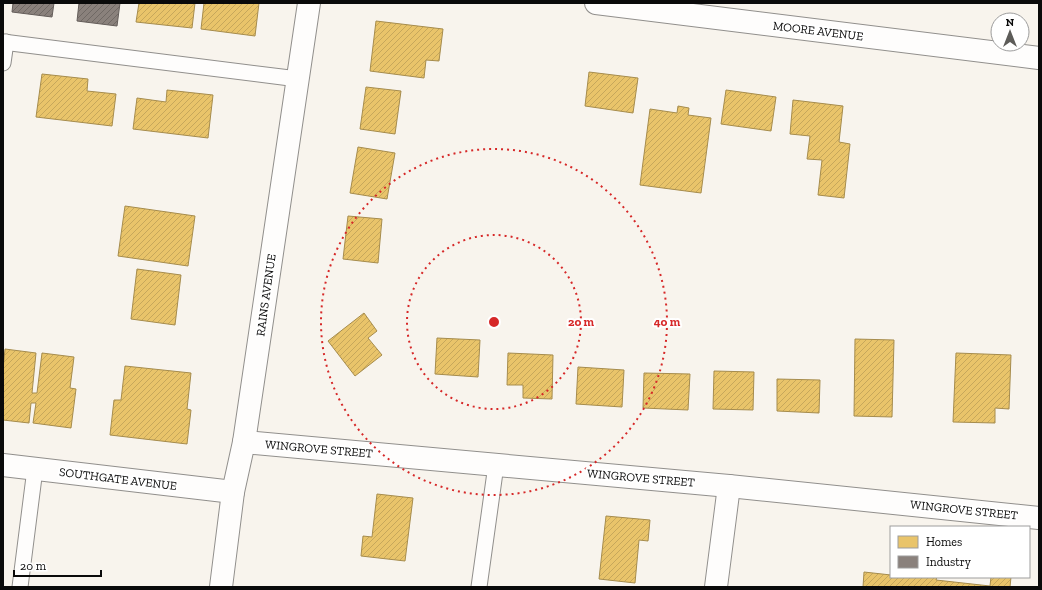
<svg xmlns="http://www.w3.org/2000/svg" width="1042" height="590" font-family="'Zilla Slab',serif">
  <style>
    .homes { fill: url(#homes-hatch); stroke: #a68c4d }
    .industry { fill: url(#industry-hatch); stroke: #645d5a }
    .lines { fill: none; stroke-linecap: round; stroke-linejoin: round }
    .service-casing { stroke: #918f8c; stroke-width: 17 }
    .minor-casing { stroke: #918f8c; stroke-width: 24 }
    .tertiary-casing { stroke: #918f8c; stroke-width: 24 }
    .service { stroke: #fefdfc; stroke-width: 15 }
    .minor { stroke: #fefdfc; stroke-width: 22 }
    .tertiary { stroke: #fefdfc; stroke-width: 22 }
    .ring { fill: none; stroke: #d62828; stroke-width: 2; stroke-dasharray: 2 4 }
    .labels { text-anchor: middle; stroke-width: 4; stroke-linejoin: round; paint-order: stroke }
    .street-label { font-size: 12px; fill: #0a0a0a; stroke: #fff }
    .centre { fill: #d62828; stroke: #fff; stroke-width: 2 }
    .ring-label { font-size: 12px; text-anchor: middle; font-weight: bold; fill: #d62828; stroke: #fff; stroke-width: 4; stroke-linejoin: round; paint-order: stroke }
  </style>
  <defs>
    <pattern id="homes-hatch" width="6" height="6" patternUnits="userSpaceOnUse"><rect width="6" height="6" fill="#e9c46a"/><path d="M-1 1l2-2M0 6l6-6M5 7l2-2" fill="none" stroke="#c6a75b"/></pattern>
    <pattern id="industry-hatch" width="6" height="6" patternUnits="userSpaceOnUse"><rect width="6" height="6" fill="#8a817c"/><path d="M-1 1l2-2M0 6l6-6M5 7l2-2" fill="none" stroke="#6f6864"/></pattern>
  </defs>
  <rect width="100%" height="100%" fill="#f8f4ed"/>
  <g class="homes">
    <path d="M139 3H195L192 28 136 22Z"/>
    <path d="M204 3H259L255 36 201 29Z"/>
    <path d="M376 21 443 29 439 61 426 60 424 78 370 71Z"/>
    <path d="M589 72 638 78 633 113 585 106Z"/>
    <path d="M42 74 88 79 87 91 116 94 112 126 36 117Z"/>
    <path d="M366 87 401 91 395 134 360 129Z"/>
    <path d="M167 90 213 95 208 138 133 129 137 98 166 102Z"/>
    <path d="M726 90 776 97 771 131 721 124Z"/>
    <path d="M793 100 843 106 839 142 850 144 844 198 818 195 822 160 807 159 810 136 790 134Z"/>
    <path d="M678 106 689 108 688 115 711 118 701 193 640 185 650 109 677 113Z"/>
    <path d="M358 147 395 153 387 199 350 193Z"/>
    <path d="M125 206 195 216 188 266 118 256Z"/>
    <path d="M348 216 382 219 378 263 343 259Z"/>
    <path d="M137 269 181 275 175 325 131 319Z"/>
    <path d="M364 313 377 331 368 338 382 355 355 376 328 341Z"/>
    <path d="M437 338 480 340 478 377 435 374Z"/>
    <path d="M855 339 894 340 892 417 854 416Z"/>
    <path d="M5 349 36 353 32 393H37L42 353 74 357 70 388 76 389 71 428 33 423 36 403H31L29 423 3 420V369Z"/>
    <path d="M508 353 553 355 552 399 523 398V385H507Z"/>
    <path d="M956 353 1011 355 1009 409 995 408V423L953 422Z"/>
    <path d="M125 366 191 373 187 409 191 410 187 444 110 435 114 400H121Z"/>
    <path d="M578 367 624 370 622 407 576 404Z"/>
    <path d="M714 371 754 372 753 410 713 409Z"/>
    <path d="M644 373 690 374 688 410 643 408Z"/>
    <path d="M777 379 820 380 819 413 777 411Z"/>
    <path d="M377 494 413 498 405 561 361 556 363 536 372 537Z"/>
    <path d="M606 516 650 520 648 541 639 540 635 583 599 579Z"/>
    <path d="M864 572 891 575V577H937L936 580 990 586 991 577H1011L1010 587H863Z"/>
  </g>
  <g class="industry">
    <path d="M13 3H54L52 17 12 12Z"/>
    <path d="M79 3H120L117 26 77 21Z"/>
  </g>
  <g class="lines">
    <g class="service-casing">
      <g id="service">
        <path d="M3 42 298 79"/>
        <path d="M3 63 6 42"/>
        <path d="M20 587 35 469"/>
        <path d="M479 587 496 465"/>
      </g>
    </g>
    <g class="minor-casing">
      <g id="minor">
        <path d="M596 3 1039 58"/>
        <path d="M244 442 729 486 1039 518"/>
        <path d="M3 465 233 492"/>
        <path d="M716 587 729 486"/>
      </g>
    </g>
    <g class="tertiary-casing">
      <path id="tertiary" d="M221 587 233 492 244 442 309 3"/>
    </g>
    <use href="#service" class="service"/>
    <use href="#minor" class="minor"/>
    <use href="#tertiary" class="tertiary"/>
  </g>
  <g class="ring">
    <circle cx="494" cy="322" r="87"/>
    <circle cx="494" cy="322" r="173"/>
  </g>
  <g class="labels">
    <g class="street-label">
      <text transform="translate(818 31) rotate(7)" y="4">MOORE AVENUE</text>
      <text transform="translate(266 295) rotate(-82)" y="4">RAINS AVENUE</text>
      <text transform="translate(319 449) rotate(5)" y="4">WINGROVE STREET</text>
      <text transform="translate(641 478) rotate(5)" y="4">WINGROVE STREET</text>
      <text transform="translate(118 479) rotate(7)" y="4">SOUTHGATE AVENUE</text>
      <text transform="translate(964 510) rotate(6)" y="4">WINGROVE STREET</text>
    </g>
  </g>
  <circle cx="494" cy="322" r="6" class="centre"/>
  <g class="ring-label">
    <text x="581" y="326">20 m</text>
    <text x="667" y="326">40 m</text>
  </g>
  <rect width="1042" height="590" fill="none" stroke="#0a0a0a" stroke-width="8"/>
  <rect x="890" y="526" width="140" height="52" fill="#ffffff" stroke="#9d9d9d"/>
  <rect x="898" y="536" width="20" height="12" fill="#e9c46a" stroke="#9d9d9d"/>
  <text x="926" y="546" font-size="12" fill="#0a0a0a">Homes</text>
  <rect x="898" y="556" width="20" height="12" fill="#8a817c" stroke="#9d9d9d"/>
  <text x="926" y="566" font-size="12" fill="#0a0a0a">Industry</text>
  <g transform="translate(1010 32)"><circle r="19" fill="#ffffff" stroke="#9d9d9d"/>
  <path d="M0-3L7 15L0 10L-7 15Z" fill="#5d5c59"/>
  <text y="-6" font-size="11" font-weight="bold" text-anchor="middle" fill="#0a0a0a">N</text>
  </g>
  <path d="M14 570v6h87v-6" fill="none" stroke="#0a0a0a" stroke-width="2"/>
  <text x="20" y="570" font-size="12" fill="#0a0a0a" stroke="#ffffff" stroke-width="3" paint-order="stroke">20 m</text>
</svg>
